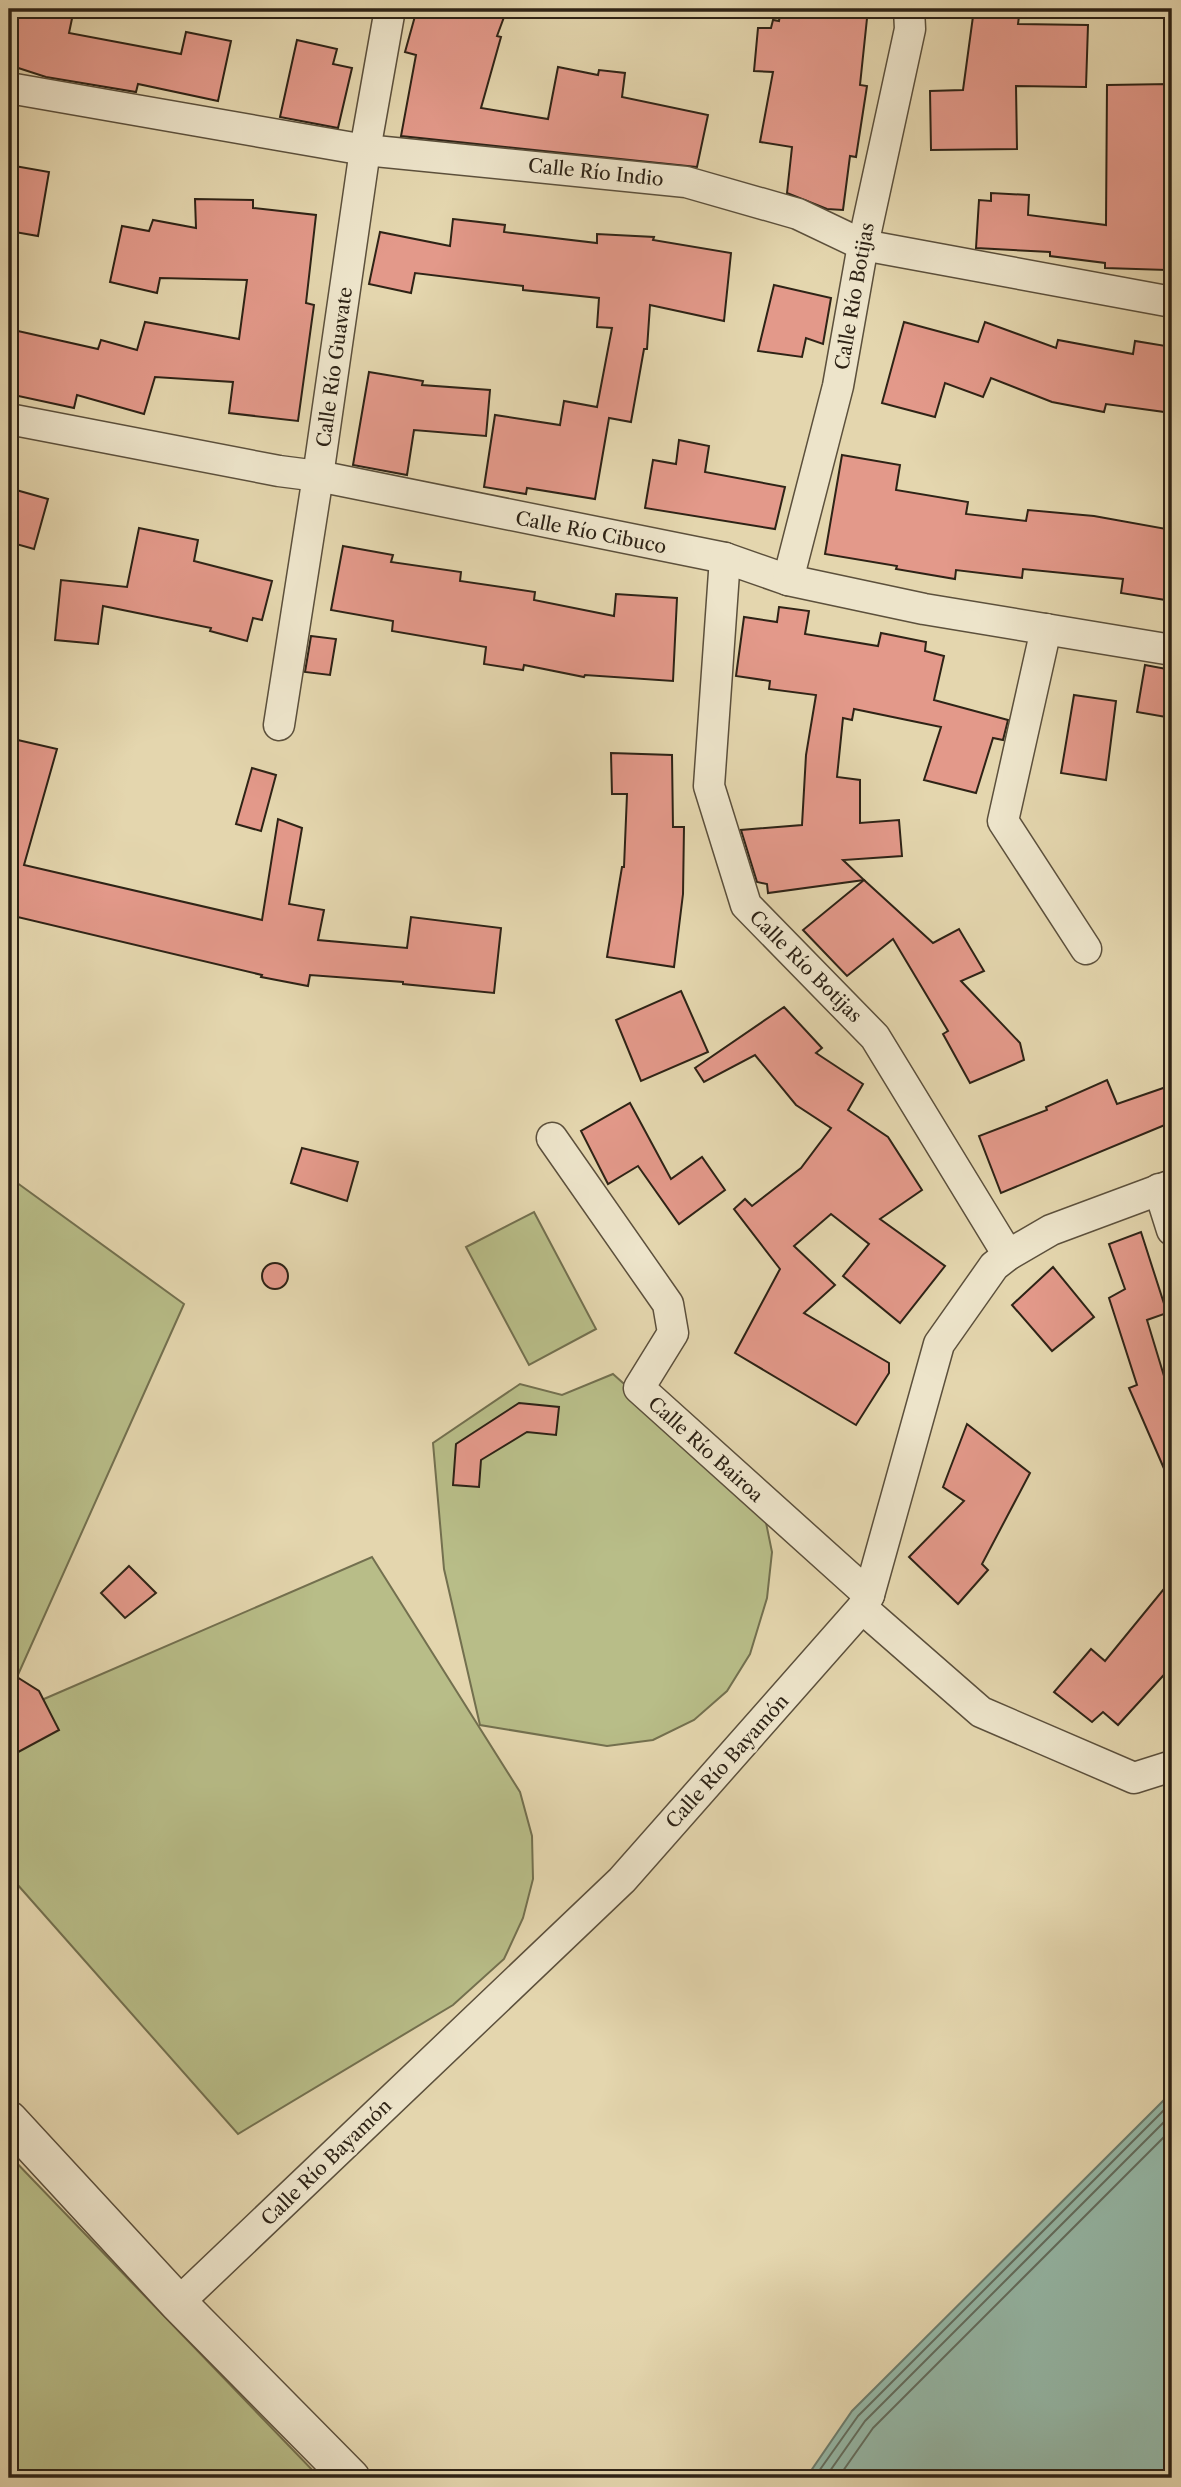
<svg xmlns="http://www.w3.org/2000/svg" width="1181" height="2487" font-family="'Libre Caslon Text',serif">
  <style>
    .green { fill: #b8bd88; stroke: #73704f; stroke-width: 2 }
    .water { fill: #95b9a9; stroke: #6c7d6e; stroke-width: 2 }
    .lines { fill: none; stroke-linecap: round; stroke-linejoin: round }
    .shore { stroke: #626e60; stroke-width: 2 }
    .building { fill: #e3998a; stroke: #2e2316; stroke-width: 2 }
    .minor-casing { stroke: #5c503c; stroke-width: 33 }
    .tertiary-casing { stroke: #5c503c; stroke-width: 40 }
    .minor { stroke: #ede4ca; stroke-width: 30 }
    .tertiary { stroke: #ede4ca; stroke-width: 37 }
    .labels { text-anchor: middle; stroke-width: 7; stroke-linejoin: round; paint-order: stroke }
    .street-label { font-size: 19px; fill: #2e2316; stroke: #ede4ca }
  </style>
  <rect width="100%" height="100%" fill="#e4d6ae"/>
  <filter id="stains"><feTurbulence type="fractalNoise" baseFrequency=".00286" numOctaves="4"/><feColorMatrix values="0 0 0 0 .2 0 0 0 0 .09 0 0 0 0 .02 0 0 0 .5 -.17"/></filter>
  <radialGradient id="worn" r=".72"><stop offset=".6" stop-color="#630" stop-opacity="0"/><stop offset="1" stop-color="#630" stop-opacity=".3"/></radialGradient>
  <g class="green">
    <path d="M9 1177 184 1304 17 1677 9 1690Z"/>
    <path d="M534 1212 596 1329 529 1365 466 1247Z"/>
    <path d="M613 1374 763 1508 772 1552 767 1598 750 1654 727 1691 694 1720 653 1740 607 1746 480 1725 444 1569 433 1443 520 1384 562 1395Z"/>
    <path d="M372 1557 520 1792 532 1836 533 1879 523 1918 504 1959 453 2005 238 2134 9 1875V1721L44 1699Z"/>
    <path d="M9 2155 320 2478H9Z"/>
  </g>
  <path class="water" d="M1172 2092V2478H806L852 2411Z"/>
  <g class="lines">
    <g class="shore">
      <path d="M814 2478 858 2416 1172 2102"/>
      <path d="M825 2478 865 2421 1172 2114"/>
      <path d="M838 2478 873 2428 1172 2129"/>
    </g>
  </g>
  <g class="building">
    <path d="M17 9H74L69 33 181 54 186 32 231 41 218 101 138 84 136 92 46 77 9 65V41Z"/>
    <path d="M417 9H507L497 36 501 37 481 108 548 119 558 67 598 75 599 70 625 73 622 97 708 115 697 167 401 136 416 55 405 52Z"/>
    <path d="M781 9H868L860 85 867 86 856 157 850 156 843 210 827 209 787 193 792 147 760 142 773 72 754 71 758 28H771L773 20 779 21Z"/>
    <path d="M974 9H1020L1018 24 1088 25 1086 87 1016 86 1017 149 931 150 930 91 963 90Z"/>
    <path d="M297 40 337 49 333 64 352 68 338 128 280 117Z"/>
    <path d="M1170 84 1167 270 1105 268V263L1050 256V252L976 248 979 200 991 201V193L1029 195 1028 215 1106 225 1107 85Z"/>
    <path d="M9 165 49 172 38 236 9 231Z"/>
    <path d="M195 199 253 200V208L316 215 306 303 314 305 298 421 229 413 233 382 155 377 144 414 77 395 74 408 9 394V329L98 349 101 340 137 350 145 322 239 339 247 280 160 278 157 293 110 282 122 226 149 231 153 220 196 228Z"/>
    <path d="M453 219 505 225 504 232 597 243V234L654 237 653 240 731 253 724 321 650 305 647 349H644L631 422 609 418 595 499 527 488 526 494 484 487 495 415 560 425 564 401 597 407 612 328 597 327 599 298 523 290V286L415 273 411 293 369 284 380 232 450 246Z"/>
    <path d="M774 285 831 298 823 344 806 338 802 357 758 351Z"/>
    <path d="M904 322 978 342 985 322 1056 348 1058 340 1133 354 1135 341 1172 347V413L1106 404 1104 412 1052 402 991 378 983 397 945 383 935 417 882 403Z"/>
    <path d="M369 372 423 381 422 385 490 390 486 436 414 430 407 475 353 465Z"/>
    <path d="M679 440 709 446 705 472 785 487 775 529 645 508 653 460 676 464Z"/>
    <path d="M842 455 900 465 896 490 968 502 966 514 1026 521 1028 510 1094 516 1172 530V601L1121 593 1123 579 1023 569 1022 578 956 570 955 579 896 569 897 566 825 554Z"/>
    <path d="M9 488 48 499 34 549 9 542Z"/>
    <path d="M139 528 198 540 194 561 272 581 262 620 253 618 247 641 210 631 211 628 103 606 98 644 55 640 61 580 127 587Z"/>
    <path d="M343 546 393 555 391 562 461 572 460 581 535 592 534 600 614 616 616 594 677 598 673 681 585 675 584 677 524 665 523 670 484 664 486 647 392 631 393 621 331 610Z"/>
    <path d="M779 607 809 611 805 634 878 646 881 633 926 642 925 651 944 656 934 700 1008 720 1003 740 993 738 976 793 924 780 941 727 854 709 852 720 843 718 837 777 860 780V823L899 820 902 856 843 860 864 880 768 893 767 884 757 882 741 830 802 825 806 755 816 695 769 689 770 681 736 676 744 617 777 622Z"/>
    <path d="M311 636 336 639 330 675 305 672Z"/>
    <path d="M1145 665 1172 670V718L1137 712Z"/>
    <path d="M1074 695 1116 701 1106 780 1061 773Z"/>
    <path d="M9 738 57 749 24 865 262 920 278 819 302 828 289 904 324 910 318 940 407 948 411 917 501 928 494 993 403 984V982L310 975 308 986 261 977 262 975 9 915Z"/>
    <path d="M611 753 672 755 673 827H684L683 894 674 967 607 957 622 867H624L627 794H612Z"/>
    <path d="M252 768 276 775 261 831 236 824Z"/>
    <path d="M864 880 933 943 959 929 984 971 961 981 1020 1043 1024 1060 970 1083 943 1034 948 1031 893 939 847 976 803 930Z"/>
    <path d="M681 991 708 1052 641 1081 616 1020Z"/>
    <path d="M784 1007 822 1048 816 1053 863 1084 848 1110 888 1137 922 1190 880 1219 945 1266 900 1323 843 1276 869 1244 831 1214 794 1246 835 1285 804 1313 889 1363V1373L856 1425 735 1353 780 1269 734 1209 745 1199 752 1206 801 1168 831 1128 796 1105 755 1055 704 1082 695 1068Z"/>
    <path d="M1107 1080 1117 1104 1172 1085V1122L1001 1193 979 1136 1047 1110 1046 1107Z"/>
    <path d="M630 1103 671 1179 702 1157 725 1190 679 1224 638 1166 608 1184 581 1131Z"/>
    <path d="M302 1148 358 1162 347 1201 291 1183Z"/>
    <path d="M1141 1232 1167 1313 1147 1320 1164 1376 1172 1373V1487L1129 1388 1137 1385 1109 1298 1125 1289 1109 1244Z"/>
    <circle cx="275" cy="1276" r="13"/>
    <path d="M1053 1267 1094 1317 1052 1351 1012 1305Z"/>
    <path d="M519 1403 559 1407 556 1435 527 1432 481 1460 479 1487 453 1485 456 1444Z"/>
    <path d="M967 1424 1030 1473 982 1564 988 1570 958 1604 909 1557 964 1501 943 1487Z"/>
    <path d="M129 1566 156 1593 125 1618 101 1593Z"/>
    <path d="M1172 1579V1666L1118 1725 1103 1712 1092 1722 1054 1692 1091 1649 1105 1661Z"/>
    <path d="M9 1672 39 1691 59 1730 9 1757Z"/>
  </g>
  <g class="lines">
    <g class="minor-casing">
      <g id="minor">
        <path d="M9 88 365 150 686 182 798 214 863 245 1172 302"/>
        <path d="M9 419 279 471 318 476 725 558 788 580 924 609 1172 650"/>
        <path d="M725 558 709 786 746 905 875 1037 1008 1255"/>
        <path d="M788 580 838 386 863 245 910 29 909 9"/>
        <path d="M1046 629 1003 821 1086 949"/>
        <path d="M279 725 318 476 365 150 390 9"/>
        <path d="M552 1138 668 1304 673 1333 639 1388 869 1595"/>
        <path d="M1159 1189 1172 1230"/>
        <path d="M862 1608 981 1712 1134 1778 1172 1766"/>
        <path d="M178 2303 622 1880 862 1608 869 1595 939 1344 994 1266 1008 1255 1051 1230 1172 1185"/>
      </g>
    </g>
    <g class="tertiary-casing">
      <path id="tertiary" d="M9 2120 178 2303 351 2478"/>
    </g>
    <use href="#minor" class="minor"/>
    <use href="#tertiary" class="tertiary"/>
  </g>
  <g class="labels">
    <g class="street-label">
      <text transform="translate(596 172) rotate(6)" y="7">Calle Río Indio</text>
      <text transform="translate(854 296) rotate(-80)" y="7">Calle Río Botijas</text>
      <text transform="translate(334 367) rotate(-82)" y="7">Calle Río Guavate</text>
      <text transform="translate(591 532) rotate(11)" y="7">Calle Río Cibuco</text>
      <text transform="translate(806 966) rotate(45)" y="7">Calle Río Botijas</text>
      <text transform="translate(706 1449) rotate(42)" y="7">Calle Río Bairoa</text>
      <text transform="translate(727 1761) rotate(-48)" y="7">Calle Río Bayamón</text>
      <text transform="translate(326 2162) rotate(-44)" y="7">Calle Río Bayamón</text>
    </g>
  </g>
  <rect width="1181" height="2487" fill="none" stroke="#e4d6ae" stroke-width="35"/>
  <rect x="10" y="10" width="1160" height="2466" fill="none" stroke="#2e2316" stroke-width="3.5"/>
  <rect x="18" y="18" width="1146" height="2452" fill="none" stroke="#2e2316" stroke-width="2"/>
  <rect width="100%" height="100%" filter="url(#stains)"/>
  <rect width="100%" height="100%" fill="url(#worn)"/>
</svg>
